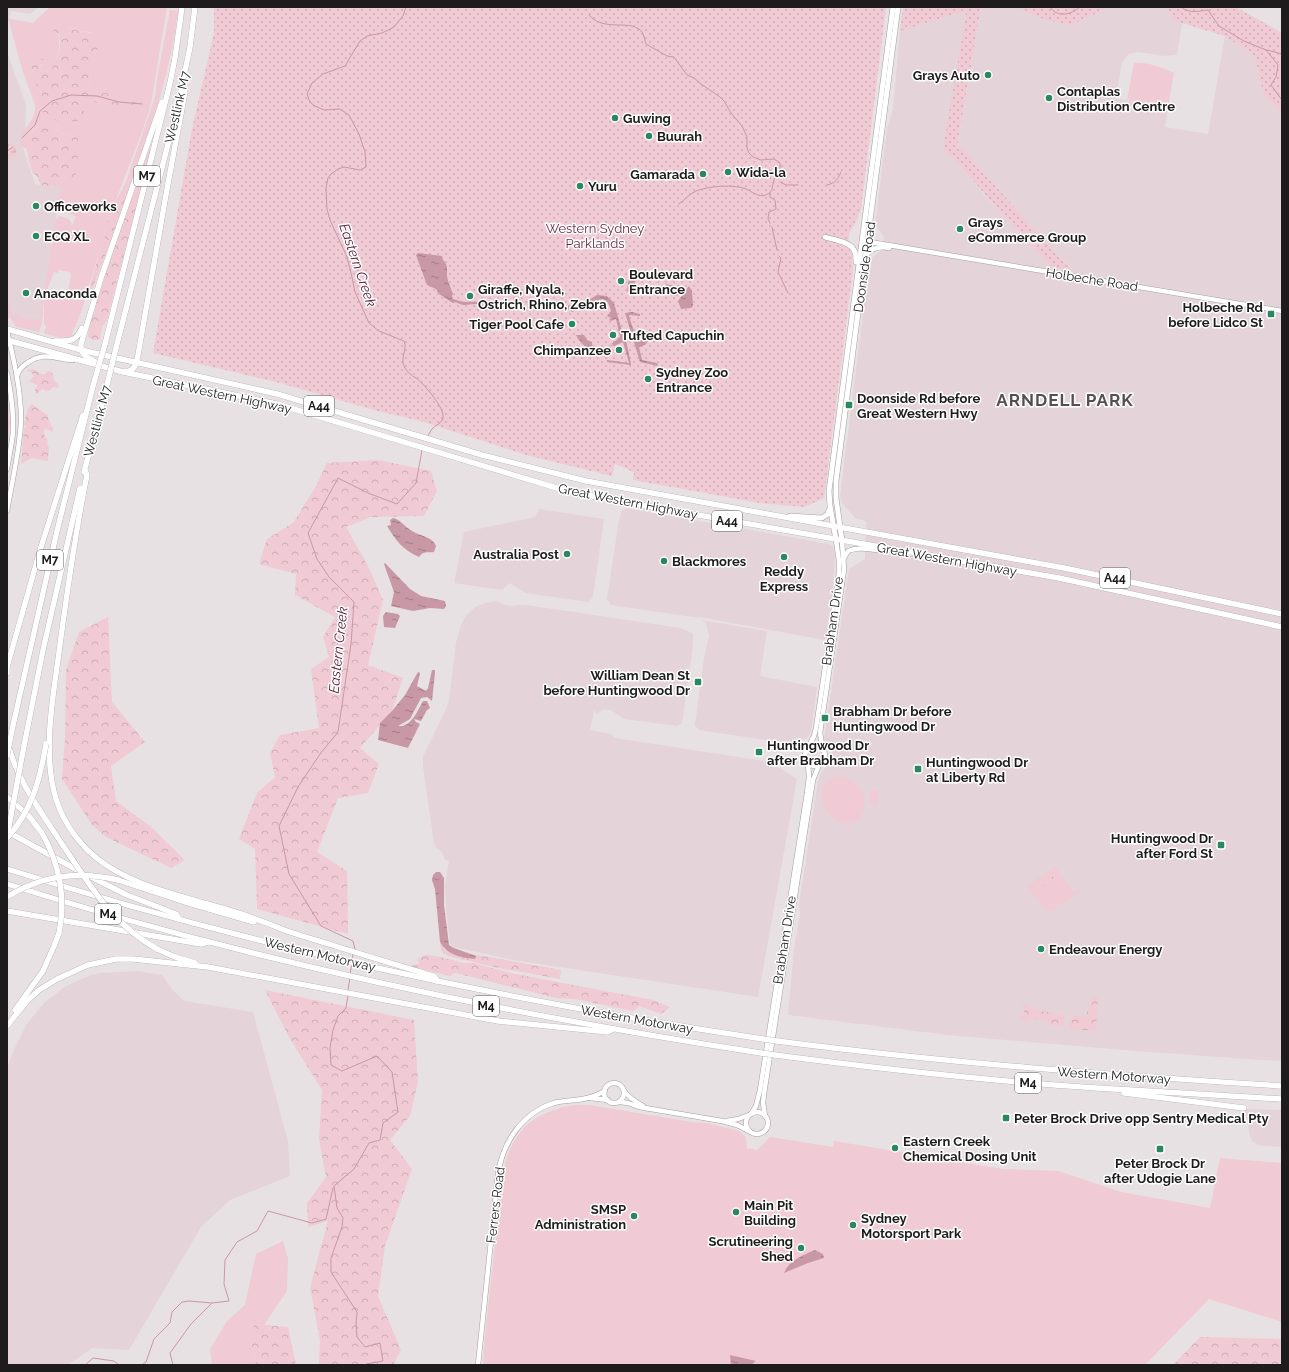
<svg xmlns="http://www.w3.org/2000/svg" width="1289" height="1372" font-family="Raleway,sans-serif">
  <style>
    .built { fill: #e4d3d8 }
    .green { fill: #f0cad4; fill-rule: evenodd }
    .forest { fill: url(#forest-crowns) }
    .wetland { fill: url(#wetland-marsh) }
    .park { fill: url(#park-dots) }
    .water { fill: url(#water-ripples) }
    .lines { fill: none; stroke-linecap: round; stroke-linejoin: round }
    .stream { stroke: #c998a6; stroke-width: 1 }
    .secondary-casing { stroke: #a69fa0; stroke-width: 5.5 }
    .primary-casing { stroke: #a69fa0; stroke-width: 6 }
    .highway-casing { stroke: #a69fa0; stroke-width: 6 }
    .secondary { stroke: #fff; stroke-width: 4.5 }
    .primary { stroke: #fff; stroke-width: 5 }
    .highway { stroke: #fff; stroke-width: 5.5 }
    .highway-bridge-casing { stroke: #a69fa0; stroke-width: 6; stroke-linecap: butt }
    .highway-bridge { stroke: #fff; stroke-width: 5.5 }
    .poi-dot { fill: #298860; stroke: #fff; stroke-width: 1.5 }
    .labels { text-anchor: middle; stroke-width: 3; stroke-linejoin: round; paint-order: stroke }
    .shield { fill: #fff; stroke: #615f5f; stroke-width: 1 }
    .shield-label { font-size: 12px; font-weight: bold; fill: #1d1b1b }
    .poi-label { font-size: 13px; font-weight: bold; fill: #1d1b1b; stroke: #fff; text-anchor: start }
    .street-label { font-size: 13px; fill: #1d1b1b; stroke: #fff }
    .park-label { font-size: 13px; fill: #692c42; stroke: #fff }
    .water-label { font-size: 14px; font-style: italic; fill: #53172e; stroke: #fff }
    .district-label { font-size: 17px; font-weight: bold; letter-spacing: 1px; fill: #554f50; stroke: #fff }
  </style>
  <defs>
    <pattern id="forest-crowns" width="20" height="18" patternUnits="userSpaceOnUse"><rect width="20" height="18" fill="#f0cad4"/><path d="M2 6a3 3 0 1 1 6 0M12 15a3 3 0 1 1 6 0" fill="none" stroke="#cdadb5"/></pattern>
    <pattern id="wetland-marsh" width="20" height="14" patternUnits="userSpaceOnUse"><rect width="20" height="14" fill="#f0cad4"/><path d="M1 5h8M5 5V1M11 12h8M15 12V8" fill="none" stroke="#cdadb5"/></pattern>
    <pattern id="park-dots" width="8" height="8" patternUnits="userSpaceOnUse"><rect width="8" height="8" fill="#f0cad4"/><path d="M2 2h.1M6 6h.1" fill="none" stroke="#cdadb5" stroke-width="1.8" stroke-linecap="round"/></pattern>
    <pattern id="water-ripples" width="26" height="14" patternUnits="userSpaceOnUse"><rect width="26" height="14" fill="#c998a6"/><path d="M2 4q2-2 4 0t4 0M15 11q2-2 4 0t4 0" fill="none" stroke="#a37b86"/></pattern>
  </defs>
  <rect width="100%" height="100%" fill="#e8e1e3"/>
  <g class="built">
    <path d="M7 7H39L30 14 11 11 9 21H7Z"/>
    <path d="M981 7H1017L1071 25 1110 7H1165L1175 21 1182 23 1177 55 1164 56 1138 52 1129 54 1122 62 1116 99 1168 107 1165 127 1208 134 1225 36 1255 56 1263 93 1282 113V1061L1261 1060 1136 1051 948 1035 788 1015 794 949 800 914 799 905 818 781 821 773 826 767 832 751 826 745 824 738 825 733 849 569 865 559 866 521 855 518 842 503 840 496 870 259 882 250 884 237 875 225 887 129 893 108 900 31 965 11 966 15 955 160 986 197 1052 267 1073 270 1028 223 963 149 957 148Z"/>
    <path d="M7 52 26 105 25 131 21 142 35 184 61 188 38 326 15 324 7 306Z"/>
    <path d="M626 508 829 544 833 546 835 557 832 596 825 640 699 617V618L611 605 607 599 619 520 622 510Z"/>
    <path d="M539 509 604 519 593 597 588 602 526 593 510 583 502 590 454 583 464 532 535 517Z"/>
    <path d="M496 601 505 605 513 606 518 605H526L574 612 680 628 690 632 693 634V645L682 723 677 726 624 719 611 710H602L597 714 594 710 590 730 611 734 615 738 770 762 797 779 758 997 513 960 454 947 450 944 446 908 445 885 449 861 445 860 442 852 436 848 434 843 423 766V757L446 709 449 701 456 643 460 628 465 617 475 607 485 603Z"/>
    <path d="M701 620 767 631 760 676 817 687 811 731 808 737 801 741 793 744 699 730 695 725 704 658 709 636 706 623Z"/>
    <path d="M138 971 162 975 172 989 184 1001 253 1012 288 1141 290 1176 230 1200 201 1227 129 1350 92 1348 68 1365H7V1067L14 1050 26 1025 44 1003 66 986 91 975 100 973Z"/>
    <path d="M1241 1109 1282 1110V1147L1258 1145 1253 1142 1250 1137 1246 1115Z"/>
  </g>
  <g class="green">
    <path d="M50 7H167L151 104 143 129 104 231 105 240 101 247 81 312 72 334 74 337 63 339 44 333 46 327 44 324V300L42 323 39 332 16 327 10 317 8 319 7 317V298L13 315 18 314 19 317 39 320 56 219 59 216C66 218 71 218 72 226L76 216 57 210 61 188 56 187 57 180 64 178 67 179 75 173 77 167 76 161 78 157 75 136 64 135 56 129 37 127 29 134C33 140 31 151 28 157L27 149 22 147C16 128 37 125 35 105L22 69 9 21 10 19 33 23ZM57 27 70 28 77 31 90 32 100 36V42L93 62 88 85 93 90 107 93 115 99 126 98 128 108 120 105 102 104 92 101C84 104 83 111 81 119L42 109 44 100 37 84 35 59H45L39 68 40 70 44 72 50 71C60 58 61 44 57 27ZM58 270 70 272 71 275 68 293 47 290 54 272 58 273Z"/>
    <path d="M170 10 178 11C170 77 147 139 125 202L117 199 126 182 155 97 157 78Z"/>
    <path d="M1134 63C1145 61 1164 68 1174 73L1168 107 1127 100Z"/>
    <path d="M149 149H151L138 200 132 199Z"/>
    <path d="M7 388 10 424 7 451Z"/>
    <path d="M842 777C848 780 856 783 860 789 867 798 866 821 852 823 824 828 806 778 842 777Z"/>
    <path d="M871 789 879 790 877 805 869 803Z"/>
    <path d="M1055 867 1074 893 1081 889 1082 890 1060 905 1058 904 1055 906 1056 908 1058 907 1051 911 1044 909 1032 893 1053 878 1049 871Z"/>
    <path d="M574 1105H589L692 1122 707 1123 739 1131 746 1137 747 1148 757 1150 770 1137 833 1147 834 1141 1003 1169 1058 1171 1121 1192 1210 1208 1220 1158 1282 1163V1322L1209 1299 1145 1365H483L484 1349C488 1307 492 1266 498 1225 501 1193 499 1161 519 1134 532 1116 553 1109 574 1105Z"/>
    <path d="M283 1241 288 1258 287 1291 264 1325 255 1324 249 1335 256 1363 255 1365H212L210 1349 227 1321 245 1305 256 1254Z"/>
  </g>
  <g class="forest">
    <path d="M57 27C68 26 70 30 80 31 87 33 93 32 100 36V42L93 62 88 85 93 90 107 93 115 99 126 98 134 100 136 104 128 108 120 105 102 104 91 101C83 105 85 115 79 121 66 123 56 121 44 116 40 109 45 102 41 92 38 83 32 83 28 76 27 73 27 72 27 70 27 58 36 59 45 59L46 63 40 65 39 68 40 70 44 72 50 71C58 60 62 48 59 34L54 32 53 29Z"/>
    <path d="M42 124 49 125 64 135 75 136 78 139V157L76 161 77 167 76 175 72 181 64 178 57 180 56 187 41 185 38 180V177L32 172 28 157C31 151 33 140 29 134Z"/>
    <path d="M130 198 138 200 107 320 102 327 100 339 94 340 88 337 89 326Z"/>
    <path d="M117 199 122 200 125 202 93 288 88 293 101 247 105 240 104 231 115 201Z"/>
    <path d="M34 369 41 374H45L48 371 52 372 54 380 59 385 58 388 53 387 50 390 46 391 43 389 36 394 35 390 37 385 29 381 34 376 32 373 27 370Z"/>
    <path d="M32 404 47 415 53 430 52 432 45 428C43 433 44 436 48 440L47 443 49 448 48 461 32 458 21 464 24 428 27 427 24 425C25 419 27 408 32 404Z"/>
    <path d="M378 460 431 471 437 491 424 516 371 517 346 527 368 566 383 600 368 665 403 678 392 711 360 748 379 764 368 793 338 798 317 852 347 871 348 934 257 909 255 849 239 839 257 793 275 777 270 753 280 735 319 728 311 669 329 657 323 637 335 617 295 595 296 574 259 564 267 539 293 523 315 488 327 463Z"/>
    <path d="M108 617 112 702 145 742 111 766 116 801 150 826 185 860 171 868 106 837 92 825 62 779 65 738 66 670 79 632Z"/>
    <path d="M1049 871 1054 878 1032 893 1028 886Z"/>
    <path d="M440 942 444 949 561 970 560 979 499 968 452 957 444 954 441 950Z"/>
    <path d="M424 955 436 956 464 963H473L515 974 653 1000 670 1007 661 1014 639 1006 633 1011 575 999 556 998 455 973 450 976 410 966 420 963 417 960Z"/>
    <path d="M265 990 414 1020 418 1082 410 1116 390 1140 412 1169 385 1246 378 1296 401 1350 393 1365H319L320 1340 310 1288 328 1221 308 1227 307 1203 326 1177 319 1139 322 1090 290 1039Z"/>
    <path d="M1093 996H1098L1096 1031 1069 1029 1072 1016 1086 1017 1089 1004Z"/>
    <path d="M1024 1003 1035 1010 1065 1015 1063 1027 1048 1025V1021L1028 1019V1023H1023V1019H1020V1015H1024V1008H1022Z"/>
    <path d="M255 1324 288 1327 296 1365H255L256 1362 249 1335Z"/>
    <path d="M1200 1337 1282 1339V1365H1173Z"/>
  </g>
  <path class="wetland" d="M11 142 15 147 17 155 7 158V145Z"/>
  <g class="park">
    <path d="M214 7H886L861 209 856 222 849 234 848 242 852 256 853 270 824 498 804 507 760 503 633 480 634 472 615 464 612 476 526 455 424 422 374 410 280 383 153 353 192 129 214 33Z"/>
    <path d="M903 7H981L957 147 963 149 1028 223 1073 271 1052 267 1002 214 955 160V158L951 157 943 148 966 15 965 11 900 31Z"/>
    <path d="M1017 7H1110L1071 25 1046 20Z"/>
    <path d="M1159 7H1236L1282 33V113L1263 93 1255 56 1225 36 1175 21 1165 7Z"/>
  </g>
  <g class="water">
    <path d="M418 253 442 256 443 260C448 265 447 268 447 275 447 280 451 288 453 294L452 296 453 299 463 302 501 301 502 302 463 305 455 302 453 303 439 294 436 289 427 285 416 255Z"/>
    <path d="M631 276 636 278 633 293 632 294 627 291 629 277Z"/>
    <path d="M666 284 679 287 680 289 679 295 675 296 665 294Z"/>
    <path d="M689 286 692 291 693 306 691 308 681 309 678 301Z"/>
    <path d="M597 295 607 296 614 303 624 338 626 340 631 364V365L607 362V360L629 363 623 342 614 346H612L613 344 610 345 620 337 616 319 611 321 609 320 611 318 607 316 611 311C606 288 593 305 581 309 577 311 575 310 572 312L567 308 569 305 578 306Z"/>
    <path d="M632 312 640 314V316L630 315 629 316 637 341 645 339 648 341 645 345 639 347 642 360 657 363 658 366 640 362 625 313Z"/>
    <path d="M576 335H584L587 340 592 342 593 351C586 349 578 340 576 335Z"/>
    <path d="M393 518C400 519 405 527 412 531 420 536 433 537 436 546L434 552C427 553 424 550 419 557 403 550 396 541 387 526L391 525 390 520Z"/>
    <path d="M385 563 410 589 421 596 445 601 446 606 444 609 430 608 413 611 391 606 394 592 384 564Z"/>
    <path d="M386 612 398 614 400 616 395 628 384 627 383 616Z"/>
    <path d="M432 670H435V673L432 701 427 697 421 698 410 719 398 726C411 728 418 710 423 701H427L430 708 427 710 421 721 414 719 416 722 420 724 408 748 378 740 380 723 392 711 405 695 418 672 420 673 417 686 426 691 428 688Z"/>
    <path d="M436 872H440L444 878V905L449 945 454 948 476 956 475 959C461 957 448 956 440 942L435 889 432 880 433 875Z"/>
    <path d="M815 1250 823 1254 824 1258 808 1263 784 1273C789 1260 804 1255 815 1250Z"/>
    <path d="M730 1355 756 1361 751 1365H731Z"/>
  </g>
  <g class="lines">
    <g class="stream">
      <path d="M406 7 403 16 394 27 382 33 367 36 360 41 345 66 323 74 312 83 307 94 309 100 313 105 324 110 340 109 349 115 359 134 365 152 366 167 360 170 344 167 338 169 331 174 328 178 326 188 327 209 330 220 347 257 352 277 355 292 369 323 379 331 404 341C408 349 399 359 405 368 408 373 411 375 416 378 424 384 445 408 443 418 441 424 437 424 433 428 431 430 429 434 428 436"/>
      <path d="M888 7H889"/>
      <path d="M1050 7C1057 18 1071 15 1080 7"/>
      <path d="M1181 7C1188 14 1199 11 1208 10L1219 26 1244 41 1266 50 1278 65 1276 77 1271 85 1282 100"/>
      <path d="M589 15C604 33 632 18 642 32 644 35 645 41 646 44L667 56 674 57 687 75 694 78 701 84 720 97 724 101 731 113 742 126 747 137V148L749 153 753 157 761 160 774 159 780 163V172C778 175 775 177 774 180 771 186 775 191 766 195 759 198 751 191 746 189 735 184 708 186 696 191 689 194 685 200 679 204"/>
      <path d="M1267 50 1282 54"/>
      <path d="M22 138 35 125 40 111 52 101 71 95 97 96 119 102 142 104"/>
      <path d="M7 151 13 147"/>
      <path d="M780 182 786 185H798"/>
      <path d="M827 185C836 183 838 179 841 172"/>
      <path d="M770 193V197L775 200 776 209 769 212 768 219 770 223"/>
      <path d="M772 227 777 250"/>
      <path d="M779 256 781 258 778 272 788 293"/>
      <path d="M355 949 353 941 321 926 289 874 279 826 298 787 320 754 338 732 351 644 354 602 329 577 317 559 308 533 338 478 368 493 397 504 416 483 422 450"/>
      <path d="M352 961 353 954"/>
      <path d="M350 974 352 964"/>
      <path d="M348 990 350 978"/>
      <path d="M348 995 346 1008 338 1016 333 1030 330 1048 331 1065 342 1071 377 1056 392 1072 398 1112 383 1123 380 1140 369 1143 354 1169 334 1186 337 1208 343 1218 342 1227 331 1258V1272L357 1312 356 1324 357 1337 365 1347 380 1343 383 1361 366 1364V1365"/>
      <path d="M85 1365 93 1358 114 1361 119 1365"/>
      <path d="M142 1365 146 1362 154 1339 170 1323 172 1312 182 1302 189 1301 212 1303"/>
      <path d="M173 1365 170 1353 191 1324 212 1303 229 1301 224 1284 225 1260 237 1242 257 1231 268 1211 312 1223 326 1219 333 1188"/>
    </g>
    <g class="secondary-casing">
      <g id="secondary">
        <path d="M864 241 1282 311"/>
        <path d="M866 255C872 248 880 246 889 248"/>
        <path d="M7 331C14 360 21 390 21 420 20 450 12 481 7 511"/>
        <path d="M7 373C11 392 14 412 13 432 12 444 9 456 7 469"/>
        <path d="M17 376C19 369 22 367 27 363 46 351 53 359 73 360"/>
        <path d="M844 558 848 551C862 545 876 552 890 550"/>
        <circle cx="815" cy="756" r="10"/>
        <path d="M808 748 814 736 816 728 839 573V561L836 540"/>
        <path d="M823 750 820 733 844 570 842 541"/>
        <circle cx="614" cy="1093" r="10"/>
        <path d="M624 1091C629 1098 636 1102 643 1106"/>
        <path d="M590 1098 608 1100"/>
        <path d="M620 1102 628 1103 639 1107 722 1121 737 1125 749 1131"/>
        <circle cx="757" cy="1123" r="11"/>
        <path d="M751 1114 756 1106 760 1090 807 793 809 777 808 764"/>
        <path d="M765 1116 763 1103 764 1094 813 780 819 765"/>
        <path d="M727 1121 738 1119 749 1115"/>
        <path d="M478 1365 498 1174C503 1142 522 1113 554 1103 565 1100 576 1101 587 1098 593 1097 599 1094 605 1091"/>
      </g>
    </g>
    <g class="primary-casing">
      <g id="primary">
        <path d="M825 237C833 240 849 241 854 250 856 253 856 258 856 262"/>
        <path d="M790 516 822 518 828 514 829 510"/>
        <path d="M836 540 830 506 829 491 893 7"/>
        <path d="M842 541 836 498V481L898 7"/>
      </g>
    </g>
    <g class="highway-casing">
      <g id="highway">
        <path d="M7 329 81 350 277 394 482 455 586 481 1064 568 1282 614"/>
        <path d="M7 340 123 372 277 404 567 491 612 500 1059 578 1282 627"/>
        <path d="M55 341C70 341 76 342 82 328"/>
        <path d="M105 344 170 83 175 58 182 7"/>
        <path d="M116 348 178 105 190 47 195 7"/>
        <path d="M96 362C88 358 80 355 81 344L101 278 162 102"/>
        <path d="M125 372C135 371 136 364 138 355L167 189 185 92"/>
        <path d="M85 470 87 475C75 533 67 592 59 652 53 698 42 753 56 799 64 825 83 850 106 865 143 890 199 900 242 914 256 919 270 924 284 930 301 936 319 941 335 946 368 956 401 967 434 976L437 981"/>
        <path d="M84 472 106 389"/>
        <path d="M7 673V667L41 547 83 415"/>
        <path d="M14 721 57 531 93 386"/>
        <path d="M7 740C16 780 42 813 64 847"/>
        <path d="M24 746 43 650 80 488"/>
        <path d="M7 797 28 815 42 833"/>
        <path d="M8 832 81 872"/>
        <path d="M7 869C253 947 508 1001 763 1039"/>
        <path d="M89 876 127 895 176 914 179 919"/>
        <path d="M118 880 185 902 254 922"/>
        <path d="M7 884C253 962 506 1014 761 1053"/>
        <path d="M7 911 201 944 208 942"/>
        <path d="M157 949 175 957 195 963"/>
        <path d="M15 1010 43 971 54 946 59 933"/>
        <path d="M7 1026 27 1001 39 990 57 979 88 965 116 959H133L208 967 498 1021 608 1032 613 1029"/>
        <path d="M777 1041C945 1063 1113 1075 1282 1086"/>
        <path d="M775 1055C882 1069 989 1081 1097 1088 1159 1092 1220 1095 1282 1099"/>
        <path d="M1124 1093 1244 1108"/>
      </g>
    </g>
    <use href="#secondary" class="secondary"/>
    <use href="#primary" class="primary"/>
    <use href="#highway" class="highway"/>
    <g class="highway-bridge-casing">
      <g id="highway-bridge">
        <path d="M93 386 105 344"/>
        <path d="M106 389 116 348"/>
        <path d="M7 755 14 721"/>
        <path d="M42 833C60 865 66 898 59 933"/>
        <path d="M7 837 24 746"/>
        <path d="M7 838C32 811 40 779 46 744"/>
        <path d="M64 847C92 888 112 924 157 949"/>
        <path d="M7 897C42 875 79 871 118 880"/>
        <path d="M763 1039 777 1041"/>
        <path d="M761 1053 775 1055"/>
      </g>
    </g>
    <use href="#highway-bridge" class="highway-bridge"/>
  </g>
  <g class="poi-dot">
    <circle cx="988" cy="75" r="4"/>
    <circle cx="1049" cy="98" r="4"/>
    <circle cx="615" cy="118" r="4"/>
    <circle cx="649" cy="136" r="4"/>
    <circle cx="728" cy="172" r="4"/>
    <circle cx="703" cy="174" r="4"/>
    <circle cx="580" cy="186" r="4"/>
    <circle cx="36" cy="206" r="4"/>
    <circle cx="960" cy="229" r="4"/>
    <circle cx="36" cy="236" r="4"/>
    <circle cx="621" cy="281" r="4"/>
    <circle cx="26" cy="293" r="4"/>
    <circle cx="470" cy="296" r="4"/>
    <rect x="1267" y="310" width="8" height="8" rx="2"/>
    <circle cx="572" cy="324" r="4"/>
    <circle cx="613" cy="335" r="4"/>
    <circle cx="619" cy="350" r="4"/>
    <circle cx="648" cy="379" r="4"/>
    <rect x="845" y="401" width="8" height="8" rx="2"/>
    <circle cx="567" cy="554" r="4"/>
    <circle cx="784" cy="557" r="4"/>
    <circle cx="664" cy="561" r="4"/>
    <rect x="694" y="678" width="8" height="8" rx="2"/>
    <rect x="821" y="714" width="8" height="8" rx="2"/>
    <rect x="755" y="748" width="8" height="8" rx="2"/>
    <rect x="914" y="765" width="8" height="8" rx="2"/>
    <rect x="1217" y="841" width="8" height="8" rx="2"/>
    <circle cx="1041" cy="949" r="4"/>
    <rect x="1002" y="1114" width="8" height="8" rx="2"/>
    <circle cx="895" cy="1148" r="4"/>
    <rect x="1156" y="1145" width="8" height="8" rx="2"/>
    <circle cx="736" cy="1212" r="4"/>
    <circle cx="634" cy="1216" r="4"/>
    <circle cx="853" cy="1225" r="4"/>
    <circle cx="801" cy="1248" r="4"/>
  </g>
  <g class="labels">
    <g class="shield">
      <rect x="134" y="166" width="26" height="20" rx="3"/>
      <rect x="304" y="396" width="30" height="20" rx="3"/>
      <rect x="712" y="511" width="30" height="20" rx="3"/>
      <rect x="37" y="550" width="26" height="20" rx="3"/>
      <rect x="1100" y="568" width="30" height="20" rx="3"/>
      <rect x="95" y="904" width="26" height="20" rx="3"/>
      <rect x="473" y="996" width="26" height="20" rx="3"/>
      <rect x="1015" y="1073" width="26" height="20" rx="3"/>
    </g>
    <g class="shield-label">
      <text x="147" y="180">M7</text>
      <text x="319" y="410">A44</text>
      <text x="727" y="525">A44</text>
      <text x="50" y="564">M7</text>
      <text x="1115" y="582">A44</text>
      <text x="108" y="918">M4</text>
      <text x="486" y="1010">M4</text>
      <text x="1028" y="1087">M4</text>
    </g>
    <g class="poi-label">
      <text x="980" y="80" text-anchor="end">Grays Auto</text>
      <text x="1057" y="96">Contaplas<tspan x="1057" dy="15">Distribution Centre</tspan></text>
      <text x="623" y="123">Guwing</text>
      <text x="657" y="141">Buurah</text>
      <text x="736" y="177">Wida-la</text>
      <text x="695" y="179" text-anchor="end">Gamarada</text>
      <text x="588" y="191">Yuru</text>
      <text x="44" y="211">Officeworks</text>
      <text x="968" y="227">Grays<tspan x="968" dy="15">eCommerce Group</tspan></text>
      <text x="44" y="241">ECQ XL</text>
      <text x="629" y="279">Boulevard<tspan x="629" dy="15">Entrance</tspan></text>
      <text x="478" y="294">Giraffe, Nyala,<tspan x="478" dy="15">Ostrich, Rhino, Zebra</tspan></text>
      <text x="34" y="298">Anaconda</text>
      <text x="1263" y="312" text-anchor="end">Holbeche Rd<tspan x="1263" dy="15">before Lidco St</tspan></text>
      <text x="564" y="329" text-anchor="end">Tiger Pool Cafe</text>
      <text x="621" y="340">Tufted Capuchin</text>
      <text x="611" y="355" text-anchor="end">Chimpanzee</text>
      <text x="656" y="377">Sydney Zoo<tspan x="656" dy="15">Entrance</tspan></text>
      <text x="857" y="403">Doonside Rd before<tspan x="857" dy="15">Great Western Hwy</tspan></text>
      <text x="559" y="559" text-anchor="end">Australia Post</text>
      <text x="672" y="566">Blackmores</text>
      <text x="784" y="576" text-anchor="middle">Reddy<tspan x="784" dy="15">Express</tspan></text>
      <text x="690" y="680" text-anchor="end">William Dean St<tspan x="690" dy="15">before Huntingwood Dr</tspan></text>
      <text x="833" y="716">Brabham Dr before<tspan x="833" dy="15">Huntingwood Dr</tspan></text>
      <text x="767" y="750">Huntingwood Dr<tspan x="767" dy="15">after Brabham Dr</tspan></text>
      <text x="926" y="767">Huntingwood Dr<tspan x="926" dy="15">at Liberty Rd</tspan></text>
      <text x="1213" y="843" text-anchor="end">Huntingwood Dr<tspan x="1213" dy="15">after Ford St</tspan></text>
      <text x="1049" y="954">Endeavour Energy</text>
      <text x="1014" y="1123">Peter Brock Drive opp Sentry Medical Pty</text>
      <text x="903" y="1146">Eastern Creek<tspan x="903" dy="15">Chemical Dosing Unit</tspan></text>
      <text x="1160" y="1168" text-anchor="middle">Peter Brock Dr<tspan x="1160" dy="15">after Udogie Lane</tspan></text>
      <text x="744" y="1210">Main Pit<tspan x="744" dy="15">Building</tspan></text>
      <text x="626" y="1214" text-anchor="end">SMSP<tspan x="626" dy="15">Administration</tspan></text>
      <text x="861" y="1223">Sydney<tspan x="861" dy="15">Motorsport Park</tspan></text>
      <text x="793" y="1246" text-anchor="end">Scrutineering<tspan x="793" dy="15">Shed</tspan></text>
    </g>
    <g class="street-label">
      <text transform="translate(177 107) rotate(-77)" y="5">Westlink M7</text>
      <text transform="translate(864 267) rotate(-82)" y="5">Doonside Road</text>
      <text transform="translate(1092 279) rotate(9)" y="5">Holbeche Road</text>
      <text transform="translate(222 394) rotate(12)" y="5">Great Western Highway</text>
      <text transform="translate(97 421) rotate(-75)" y="5">Westlink M7</text>
      <text transform="translate(628 501) rotate(11)" y="5">Great Western Highway</text>
      <text transform="translate(947 559) rotate(10)" y="5">Great Western Highway</text>
      <text transform="translate(832 621) rotate(-82)" y="5">Brabham Drive</text>
      <text transform="translate(784 940) rotate(-81)" y="5">Brabham Drive</text>
      <text transform="translate(320 954) rotate(13)" y="5">Western Motorway</text>
      <text transform="translate(637 1019) rotate(10)" y="5">Western Motorway</text>
      <text transform="translate(1114 1075) rotate(4)" y="5">Western Motorway</text>
      <text transform="translate(495 1205) rotate(-83)" y="5">Ferrers Road</text>
    </g>
    <g class="park-label">
      <text x="595" y="233">Western Sydney<tspan x="595" dy="15">Parklands</tspan></text>
    </g>
    <g class="water-label">
      <text transform="translate(358 265) rotate(71)" y="5">Eastern Creek</text>
      <text transform="translate(338 650) rotate(-84)" y="5">Eastern Creek</text>
    </g>
    <g class="district-label">
      <text x="1065" y="406">ARNDELL PARK</text>
    </g>
  </g>
  <rect width="1289" height="1372" fill="none" stroke="#1d1b1b" stroke-width="16"/>
</svg>
